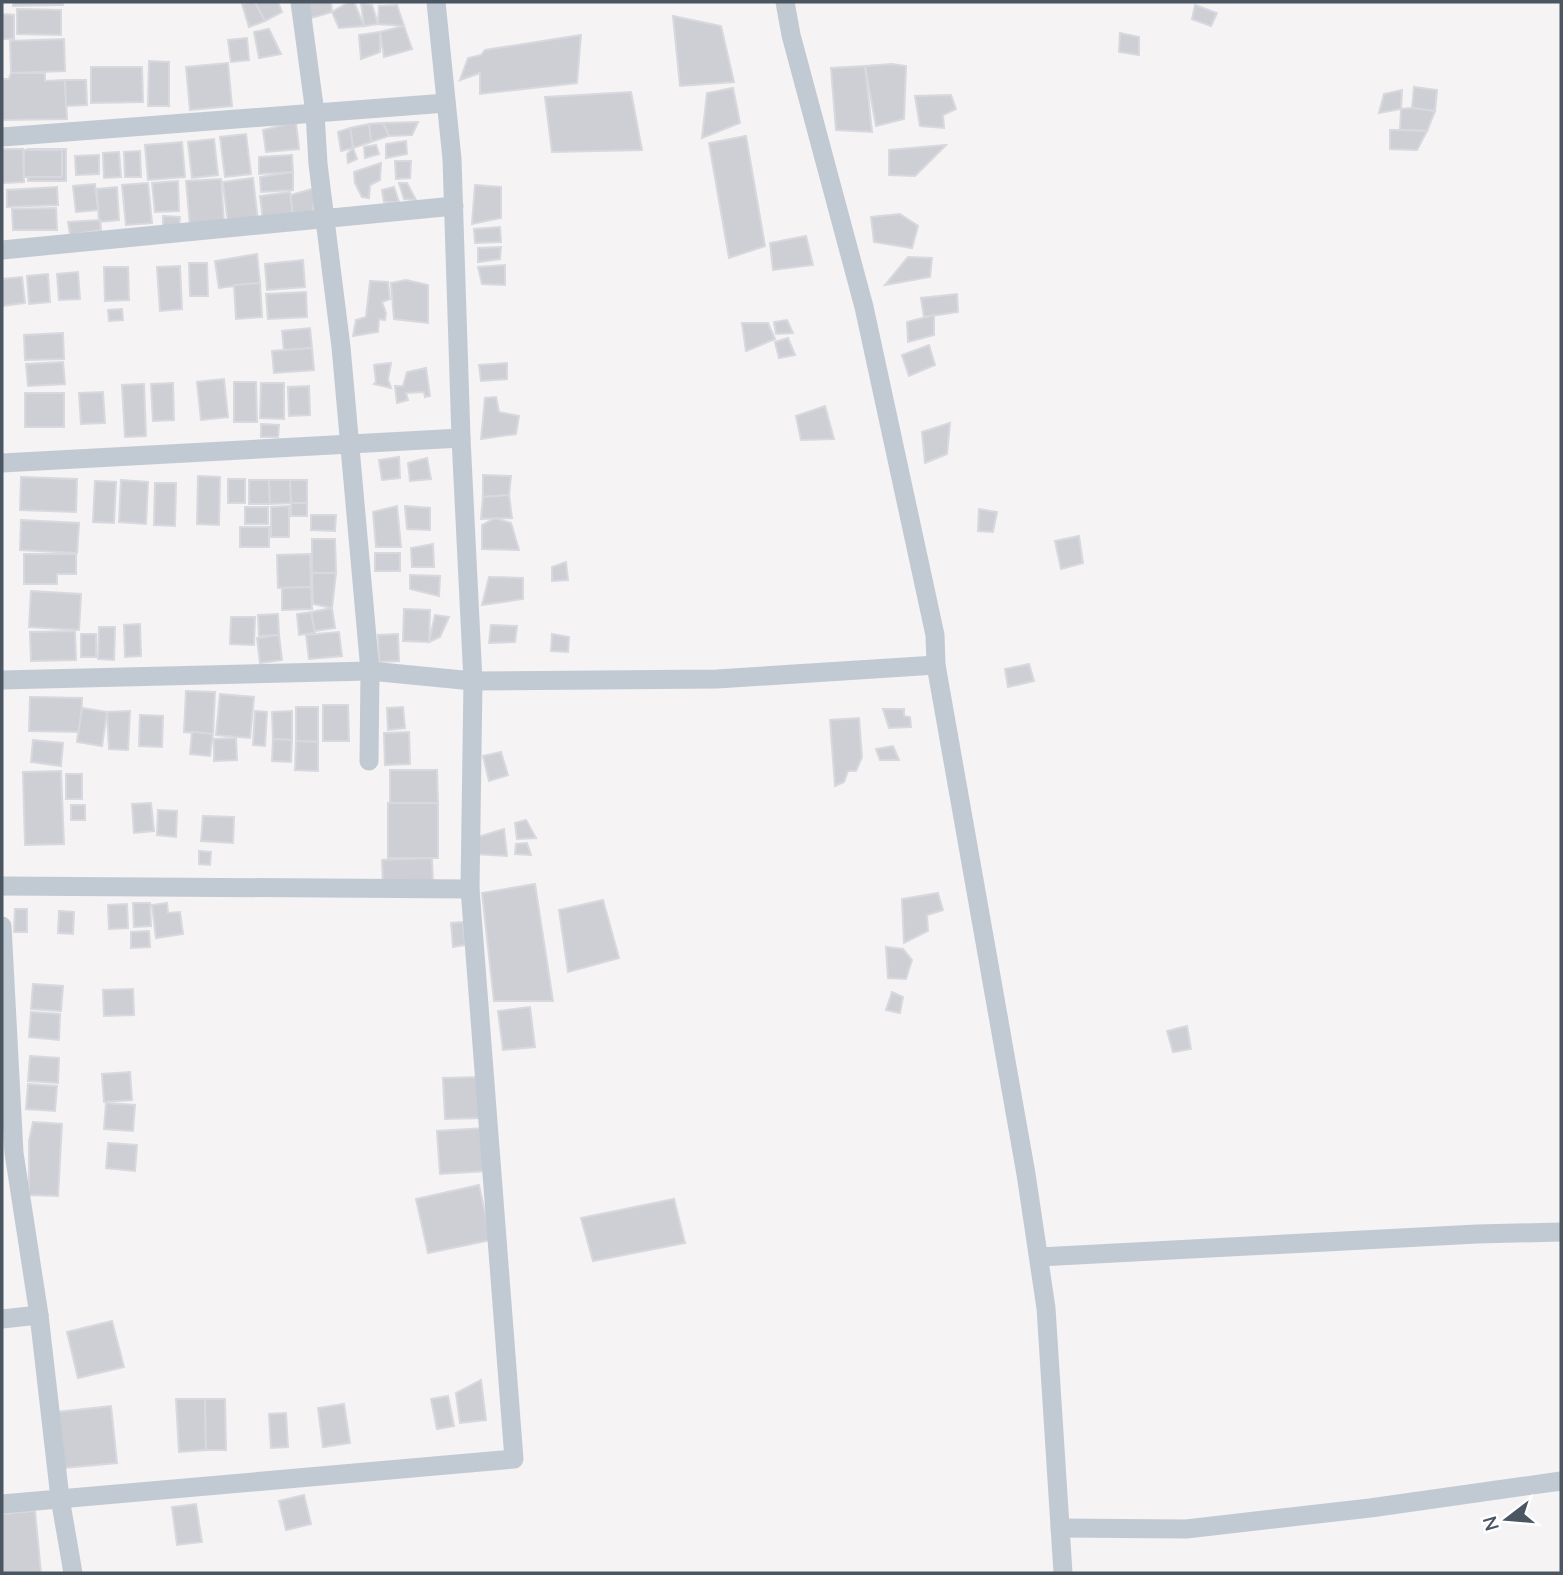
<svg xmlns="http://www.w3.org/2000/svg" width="1563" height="1575" font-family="'Nunito Sans',sans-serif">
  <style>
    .building { fill: #cdcfd5; stroke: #d7d9de; stroke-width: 2 }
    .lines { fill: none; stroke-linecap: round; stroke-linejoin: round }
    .street { stroke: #c1cad2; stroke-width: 19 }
  </style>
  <rect width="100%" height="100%" fill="#f5f3f3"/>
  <g class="building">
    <path d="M13 2H63V5L13 6Z"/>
    <path d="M249 2H255L265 21 249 27 242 4Z"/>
    <path d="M255 2H278L282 12 265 21Z"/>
    <path d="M307 2H331L332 12 308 19Z"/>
    <path d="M349 2H354L364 26 339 28 332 12Z"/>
    <path d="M361 3 372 5 378 24 364 26Z"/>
    <path d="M397 5 404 26 378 24 379 6Z"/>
    <path d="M1195 5 1217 13 1211 26 1192 19Z"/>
    <path d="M17 9 61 10V35L17 34Z"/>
    <path d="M2 14 14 15V39H2Z"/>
    <path d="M673 16 721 26 734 82 680 86Z"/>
    <path d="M404 26 412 49 384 57 380 32Z"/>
    <path d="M269 29 281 54 259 58 254 32Z"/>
    <path d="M380 32V52L361 59 359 35Z"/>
    <path d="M1120 33 1139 37V55L1119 52Z"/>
    <path d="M581 35 577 83 480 94V73L460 80 468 58 481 55 485 50Z"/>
    <path d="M247 38 249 60 231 62 228 40Z"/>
    <path d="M64 39 65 71 11 73 10 41Z"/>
    <path d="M149 61 169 62V106H148Z"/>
    <path d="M228 63 232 106 190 110 186 67Z"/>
    <path d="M892 64 906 66 904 119 876 126 865 66Z"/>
    <path d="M865 66 872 132 836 130 831 68Z"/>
    <path d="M91 67H142L143 102 91 103Z"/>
    <path d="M11 73H45V81L65 80 67 119 2 120V79H9Z"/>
    <path d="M65 80H86L87 105 66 106Z"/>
    <path d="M1414 87 1437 90 1435 111 1412 108Z"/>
    <path d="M733 88 740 123 702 138 707 93Z"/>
    <path d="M1402 90 1401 109 1379 113 1384 94Z"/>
    <path d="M631 92 642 150 552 152 545 97Z"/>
    <path d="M951 95 956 109 943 115 944 128 920 126 915 96Z"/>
    <path d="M1412 108 1435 111 1427 131 1400 130 1401 109Z"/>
    <path d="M296 122 299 149 266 152 263 130Z"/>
    <path d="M418 122 412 135 389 136 383 123Z"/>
    <path d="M383 123 389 136 371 142 369 124Z"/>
    <path d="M369 124 371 142 353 148 350 128Z"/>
    <path d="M350 128 353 148 341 151 338 132Z"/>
    <path d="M1390 130H1400L1427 131 1417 150 1390 149Z"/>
    <path d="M246 134 251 174 225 177 220 137Z"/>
    <path d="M746 136 765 246 729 258 709 143Z"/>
    <path d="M214 139 218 175 192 178 188 142Z"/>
    <path d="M406 141 407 154 386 158V144Z"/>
    <path d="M182 142 185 177 148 180 145 145Z"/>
    <path d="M376 145 379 154 365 158 364 147Z"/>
    <path d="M946 145 915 176 889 175V150Z"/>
    <path d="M353 148 357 159 348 163 347 154Z"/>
    <path d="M2 149H23L24 182 2 183Z"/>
    <rect x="28" y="149" width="38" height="32"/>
    <rect x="24" y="150" width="38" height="27"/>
    <path d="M140 151 141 177H125L124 152Z"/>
    <path d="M119 152 121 177 104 178 103 153Z"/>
    <path d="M99 155V174L76 175 75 156Z"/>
    <path d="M292 155 293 172 259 174V157Z"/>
    <path d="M395 161H411L410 178 396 179Z"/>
    <path d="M381 163 380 180 370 185 369 198 362 197 355 183 354 172Z"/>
    <path d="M293 172V190L261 192 260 177Z"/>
    <path d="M253 178 258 221 228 224 223 182Z"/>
    <path d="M221 179 224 223 190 226 186 181Z"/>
    <path d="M178 181 179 211 155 212 152 183Z"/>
    <path d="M148 183 152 223 126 225 122 185Z"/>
    <path d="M399 183H407L416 200 404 199Z"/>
    <path d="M95 184 98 210 76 212 73 186Z"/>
    <path d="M475 185 501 187V218L472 224Z"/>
    <path d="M57 187 58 205 7 207V190Z"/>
    <path d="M117 187 119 220 99 222 97 189Z"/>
    <path d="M394 187 399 202H384L382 190Z"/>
    <path d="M315 188 313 212 292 213 291 195Z"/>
    <path d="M290 192 293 217 263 220 260 196Z"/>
    <path d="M56 208 57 230H13L12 209Z"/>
    <path d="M900 214 918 226 912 248 874 242 871 217Z"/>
    <path d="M163 216 180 217 179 228H163Z"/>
    <path d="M100 220 101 230 70 235 68 222Z"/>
    <path d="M500 227 501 242 475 243 474 229Z"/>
    <path d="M806 236 813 265 773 270 770 243Z"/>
    <path d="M501 247 500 259 478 262V248Z"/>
    <path d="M257 254 260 283 219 288 215 261Z"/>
    <path d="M908 257 932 258 930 277 885 285Z"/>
    <path d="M303 260 305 287 267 290 265 264Z"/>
    <path d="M189 263H207L208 296H190Z"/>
    <path d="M505 265V285L482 284 478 267Z"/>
    <path d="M180 266 182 309 160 311 157 267Z"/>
    <path d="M104 267H128L129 300 105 301Z"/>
    <path d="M78 272 80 299 59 300 57 274Z"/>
    <path d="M48 274 50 302 29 304 27 276Z"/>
    <path d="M22 277 25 303 2 306V279Z"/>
    <path d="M406 280 428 285V323L394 319 391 283Z"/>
    <path d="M370 281 388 282 390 299 382 302 386 313 385 320 379 319 378 332 353 336 356 320 366 317Z"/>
    <path d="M260 283 262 317 236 319 234 285Z"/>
    <path d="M306 292 307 317 268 319 266 294Z"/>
    <path d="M957 294 958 312 924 317 921 298Z"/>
    <path d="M122 309 123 320 109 321 108 310Z"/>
    <path d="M934 315V335L908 342 907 322Z"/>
    <path d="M787 320 793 333 776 334 774 322Z"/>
    <path d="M742 323H768L775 339 746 351Z"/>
    <path d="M310 328 312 348 284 351 282 331Z"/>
    <path d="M63 333 64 359 25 360 24 335Z"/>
    <path d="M788 338 795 355 779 358 775 342Z"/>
    <path d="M929 345 935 365 909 376 902 355Z"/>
    <path d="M312 348 314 370 274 373 272 351Z"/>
    <path d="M63 362 65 384 28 386 26 364Z"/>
    <path d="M391 363 388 379 391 388 374 384 376 382 374 365Z"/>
    <path d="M507 363V379L481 381 479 365Z"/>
    <path d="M426 368 430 396 425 397 424 392 406 393 408 400 397 403 395 386H403L407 372Z"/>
    <path d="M224 379 228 417 201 420 197 382Z"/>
    <path d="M234 382H256L257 422H234Z"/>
    <path d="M173 383 174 420 153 421 151 384Z"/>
    <path d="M261 383H284V419L260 418Z"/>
    <path d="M144 384 146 436 125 437 122 385Z"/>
    <path d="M309 386 310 415 289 416 288 387Z"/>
    <path d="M103 392 105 423 81 424 79 393Z"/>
    <rect x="25" y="393" width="39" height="34"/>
    <path d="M496 397 499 412 519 416 516 434 481 439 485 398Z"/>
    <path d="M825 406 834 439 801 440 796 416Z"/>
    <path d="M950 423 947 454 925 463 922 432Z"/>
    <path d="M261 424 279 425 278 437H261Z"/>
    <path d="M399 457 400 478 382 480 379 460Z"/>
    <path d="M427 458 431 479 410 481 408 463Z"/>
    <path d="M483 475 511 476 509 495 483 497Z"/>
    <path d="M198 476 220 477 219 525 197 524Z"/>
    <path d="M21 477 77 479 76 512 20 510Z"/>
    <rect x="228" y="479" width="17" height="24"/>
    <path d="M121 480 148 482 146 524 119 522Z"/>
    <path d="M249 480H269L270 504H249Z"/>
    <path d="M269 480H290L291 503 270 504Z"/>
    <path d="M290 480H307V503H291Z"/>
    <path d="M95 481 116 482 114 523 93 522Z"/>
    <path d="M155 483H176L175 526 154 525Z"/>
    <path d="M509 495 512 518 481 519 483 497Z"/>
    <rect x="291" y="503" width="16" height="13"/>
    <path d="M289 506V537H271V507Z"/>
    <path d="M397 506 401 547H376L373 512Z"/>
    <path d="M405 506 430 508V530L407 529Z"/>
    <rect x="245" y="507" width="23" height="17"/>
    <path d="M979 509 997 512 993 532 978 531Z"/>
    <path d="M311 515H336L335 531 311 530Z"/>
    <path d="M495 518 511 523 519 550 482 549V525Z"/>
    <path d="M21 520 79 523 77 553 20 550Z"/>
    <rect x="240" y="527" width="29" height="20"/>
    <path d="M1079 536 1083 563 1061 569 1055 541Z"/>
    <path d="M312 539H335L336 573H312Z"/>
    <path d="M433 544 434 567H412L411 548Z"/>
    <rect x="375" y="553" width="25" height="18"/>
    <path d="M24 554H76V574H57V584H24Z"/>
    <path d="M310 554 311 587 278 588 277 555Z"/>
    <path d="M566 562 568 580 552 581V567Z"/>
    <path d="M312 573H336L332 608 313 604Z"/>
    <path d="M410 575 440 576 439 596 410 589Z"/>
    <path d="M489 577 523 578V599L482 605Z"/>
    <path d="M311 587 312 609 282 610V588Z"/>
    <path d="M31 591 81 594 79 630 29 627Z"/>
    <path d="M332 608 335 628 314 631 311 612Z"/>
    <path d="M404 609 430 610 429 642 403 641Z"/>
    <path d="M311 612 315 633 299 635 297 614Z"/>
    <path d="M278 614 279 635 259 636 258 615Z"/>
    <path d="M435 615 449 617 440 637 429 642Z"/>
    <path d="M231 617H255L254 645 230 644Z"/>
    <path d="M140 624 141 656 125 657 124 625Z"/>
    <path d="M491 625 517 626 515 642 489 643Z"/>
    <path d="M99 627H115L114 660 98 659Z"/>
    <path d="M75 631 76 660 31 661 30 632Z"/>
    <path d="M339 632 342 656 309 659 306 635Z"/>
    <rect x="81" y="634" width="15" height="23"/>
    <path d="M398 634 399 661 379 662 378 635Z"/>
    <path d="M552 634 569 637 568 652 551 651Z"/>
    <path d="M279 635 282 660 260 663 257 638Z"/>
    <path d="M1029 664 1034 681 1008 687 1005 669Z"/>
    <path d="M186 691 215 692 213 734 184 732Z"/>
    <path d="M220 694 254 697 250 738 216 735Z"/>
    <path d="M30 697 82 698 81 732 29 731Z"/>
    <path d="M323 705H348L349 741H323Z"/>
    <path d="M296 707H318V742L296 741Z"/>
    <path d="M403 707 405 728 388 730 387 708Z"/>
    <path d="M82 708 107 712 102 746 77 742Z"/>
    <path d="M883 709H904V716L910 717 911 727 889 728Z"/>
    <path d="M130 711 128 750 109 749 107 712Z"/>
    <path d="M255 711 267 712 265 746 253 745Z"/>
    <path d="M292 711V740L273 739 272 712Z"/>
    <path d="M140 715 163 716 162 747 139 746Z"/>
    <path d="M859 718 862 757 856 771H848L844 782 835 786 830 720Z"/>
    <path d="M192 732 213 734 210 756 190 754Z"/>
    <path d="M409 732 410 764 385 765 384 733Z"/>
    <path d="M236 738 237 760 214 761V739Z"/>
    <path d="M273 739 292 740 291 762 272 761Z"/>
    <path d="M33 740 63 743 61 766 31 762Z"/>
    <path d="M296 741 318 742V771L295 770Z"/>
    <path d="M893 746 899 760H880L876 749Z"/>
    <path d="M501 752 508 775 489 781 483 756Z"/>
    <path d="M390 770H437L438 803 390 804Z"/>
    <path d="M61 771 64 844 25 845 23 772Z"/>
    <rect x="66" y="774" width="16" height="25"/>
    <path d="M151 803 154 831 134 833 132 804Z"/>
    <rect x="388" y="803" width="50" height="55"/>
    <rect x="71" y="805" width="14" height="15"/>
    <path d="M158 810 177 811 176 837 157 835Z"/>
    <path d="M203 816 234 817 233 843 201 841Z"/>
    <path d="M526 820 536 838 517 839 515 823Z"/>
    <path d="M504 829 507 856 475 854 471 839Z"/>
    <path d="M527 843 531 855 515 854 516 844Z"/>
    <path d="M199 851 211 852 210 865 199 864Z"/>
    <path d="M432 858 433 884 383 885 382 860Z"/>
    <path d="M535 884 553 1001H494L482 893Z"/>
    <path d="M938 893 943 910 927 915 928 931 904 943 902 899Z"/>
    <path d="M603 900 619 958 568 972 559 910Z"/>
    <path d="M133 903H150L151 926 134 927Z"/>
    <path d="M167 903 168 913 180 912 183 934 156 938 152 905Z"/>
    <path d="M127 904 128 928 109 929 108 905Z"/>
    <path d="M15 909H27V932H14Z"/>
    <path d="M59 911 74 912 73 934 58 933Z"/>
    <path d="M463 922 465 945 453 947 451 923Z"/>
    <path d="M149 931 150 947 131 948V932Z"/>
    <path d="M886 947 903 949 912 960 906 979 888 978Z"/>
    <path d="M33 984 63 986 61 1011 31 1009Z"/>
    <path d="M133 989 134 1015 104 1016 103 990Z"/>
    <path d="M892 992 903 997 900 1013 886 1010Z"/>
    <path d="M530 1007 535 1047 503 1050 498 1011Z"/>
    <path d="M31 1012 60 1014 59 1040 29 1037Z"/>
    <path d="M1187 1026 1191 1049 1173 1052 1167 1031Z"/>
    <path d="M30 1056 59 1058 58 1083 28 1081Z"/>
    <path d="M130 1072 132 1100 104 1102 102 1074Z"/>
    <path d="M480 1077 482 1118 445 1119 443 1078Z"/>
    <path d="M28 1084 57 1086 55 1111 26 1109Z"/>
    <path d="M106 1103 135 1105 133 1131 104 1129Z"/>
    <path d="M33 1122 62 1124 58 1196 29 1195V1141Z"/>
    <path d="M484 1128 487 1171 440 1174 437 1131Z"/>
    <path d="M108 1143 137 1145 135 1171 106 1168Z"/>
    <path d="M479 1185 491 1240 428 1253 416 1199Z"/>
    <path d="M674 1199 685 1243 593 1261 581 1218Z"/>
    <path d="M112 1321 124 1367 78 1378 67 1332Z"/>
    <path d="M481 1380 486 1420 460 1423 456 1393Z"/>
    <path d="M448 1396 454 1426 437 1429 431 1399Z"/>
    <path d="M176 1399H205L206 1450 179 1452Z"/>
    <path d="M205 1399H225L226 1450H206Z"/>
    <path d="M344 1404 350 1443 323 1447 318 1408Z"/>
    <path d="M111 1406 117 1463 64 1468 57 1412Z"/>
    <path d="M286 1413 288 1447 271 1448 269 1414Z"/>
    <path d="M304 1495 311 1524 286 1530 279 1501Z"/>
    <path d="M196 1504 202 1542 177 1545 172 1507Z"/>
    <path d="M35 1511 41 1573H2V1514Z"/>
  </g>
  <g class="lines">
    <g class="street">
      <path d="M300 2 315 113 318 164 341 347 370 671 369 761"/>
      <path d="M785 2 791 35 864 307 935 635 936 665 1026 1174 1046 1308 1063 1573"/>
      <path d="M2 137 446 103"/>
      <path d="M2 250 454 206"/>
      <path d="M2 463 461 438"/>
      <path d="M2 680 370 671 473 681 717 679 936 665"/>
      <path d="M2 886 470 889"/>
      <path d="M2 926 14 1153 39 1315 60 1498 73 1573"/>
      <path d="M1039 1257 1477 1234 1561 1232"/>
      <path d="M2 1319 39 1315"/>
      <path d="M2 1504 514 1459 470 889 473 681 461 438 452 159 436 2"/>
      <path d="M1060 1528 1186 1529 1370 1508 1561 1481"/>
    </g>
  </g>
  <rect width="1563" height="1575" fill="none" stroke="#4a5661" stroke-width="7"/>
  <g transform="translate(1507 1519) rotate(254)" stroke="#ffffff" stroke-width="5" paint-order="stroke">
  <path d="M0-5L12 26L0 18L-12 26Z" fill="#4a5661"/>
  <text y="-10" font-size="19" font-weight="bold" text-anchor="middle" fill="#4a5661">N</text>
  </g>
</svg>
